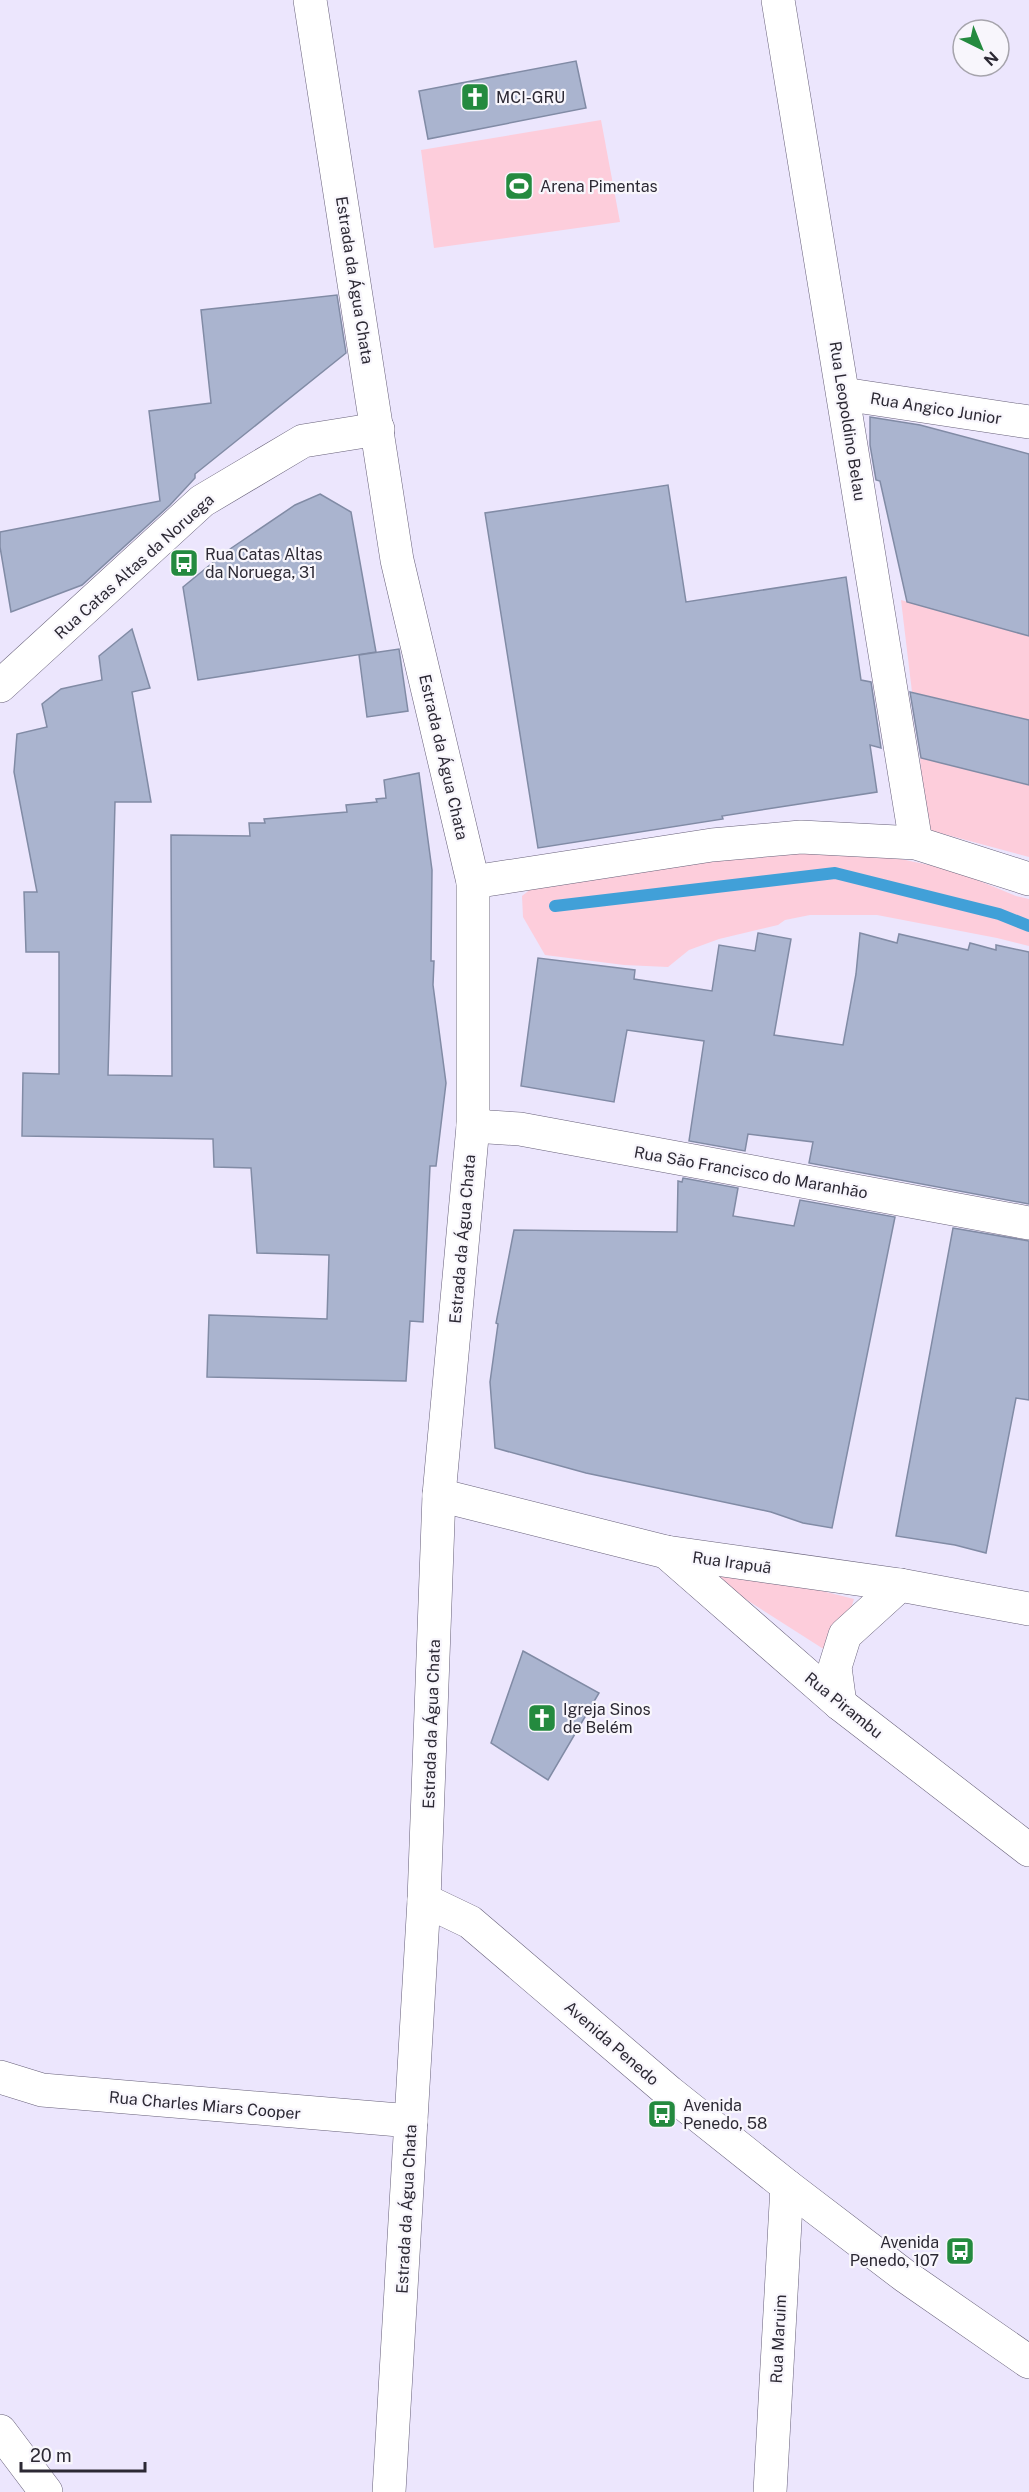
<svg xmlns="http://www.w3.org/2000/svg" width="1029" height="2492" font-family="'Public Sans',sans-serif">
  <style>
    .green { fill: #fdcddb }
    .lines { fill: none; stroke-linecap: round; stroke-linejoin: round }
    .stream { stroke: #41a0d8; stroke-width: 12 }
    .building { fill: #aab4cf; stroke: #818ba5; stroke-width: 1.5 }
    .minor-casing { stroke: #676079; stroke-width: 34 }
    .tertiary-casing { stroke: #676079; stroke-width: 34 }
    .minor { stroke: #fff; stroke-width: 33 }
    .tertiary { stroke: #fff; stroke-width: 33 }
    .labels { text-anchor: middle; stroke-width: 4.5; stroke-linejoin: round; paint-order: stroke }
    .poi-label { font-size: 16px; fill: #2c2934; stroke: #f8f6fc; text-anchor: start }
    .street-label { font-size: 16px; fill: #2c2934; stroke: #f8f6fc }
  </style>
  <rect width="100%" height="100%" fill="#ece6fd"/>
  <g class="green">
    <path d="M601 120 620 222 434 248 421 150Z"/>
    <path d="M901 600 1029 636V720L912 692Z"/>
    <path d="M920 758 1029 785V857L925 829Z"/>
    <path d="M853 849 953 870 1016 896 1029 899V946L997 938 877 915H810L785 920 778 925 719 939 689 950 668 967 624 965 545 955 523 917 522 896 542 880 611 868Z"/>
    <path d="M723 1566 854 1599 836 1657 728 1588 721 1580 718 1573Z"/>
  </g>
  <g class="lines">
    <path class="stream" d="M555 906 835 873 999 914 1029 926"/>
  </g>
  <g class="building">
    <path d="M576 61 586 108 428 139 419 91Z"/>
    <path d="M337 295 346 353 195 474V478L170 505 82 585 11 612 0 547V532L160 501 149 411 211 403 201 310Z"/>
    <path d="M870 417 920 425 1029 454V636L907 602 880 481 876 480 870 445Z"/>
    <path d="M668 485 686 602 846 577 861 680 871 682 881 748 870 745 877 792 722 816 723 819 538 848 485 513Z"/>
    <path d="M320 494 351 512 376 652 198 680 183 587 227 551 295 505Z"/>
    <path d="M132 629 150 688 132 692 151 802H115L108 1075 172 1076 171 835 250 836 249 823H265L264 819 347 812 346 805 377 802 376 799 386 798 384 780 419 773 432 870 431 961H434L433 985 446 1083 436 1166H430L423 1322 410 1321 406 1381 207 1377 209 1315 327 1319 329 1255 257 1253 251 1168 214 1167 213 1139 22 1136 23 1073 59 1074V952H26L24 892H37L14 772 17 734 47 727 42 704 61 689 102 680 99 656Z"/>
    <path d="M399 649 408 711 367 717 359 655Z"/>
    <path d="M910 692 1029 720V785L921 758Z"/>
    <path d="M758 933 791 939 774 1035 843 1045 856 974 860 933 897 943 899 934 968 950 970 943 996 950V945L1029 952V1204L809 1163 813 1142 748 1134 745 1151 689 1141 704 1041 627 1030 614 1102 521 1086 538 958 635 970 634 979 712 991 719 945 755 951Z"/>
    <path d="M683 1178 738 1188 733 1216 794 1226 800 1200 895 1217 832 1528 803 1523 771 1512 586 1473 495 1448 490 1382 498 1324 496 1323 514 1230 677 1232 678 1181 682 1182Z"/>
    <path d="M953 1228 1029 1241V1400L1016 1398 986 1553 955 1545 896 1536Z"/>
    <path d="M523 1651 599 1693 548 1780 491 1743Z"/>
  </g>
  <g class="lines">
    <g class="minor-casing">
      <g id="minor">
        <path d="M778 0 916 843"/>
        <path d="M843 394 1029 422"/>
        <path d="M0 686 202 501 303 441 378 429"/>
        <path d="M473 882 712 845 801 837 916 843 1029 879"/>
        <path d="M473 1126 520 1129 1029 1223"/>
        <path d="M439 1495 666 1552 900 1585 1029 1609"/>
        <path d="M666 1552 840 1704 1029 1850"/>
        <path d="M840 1704 835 1667 845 1635 900 1585"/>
        <path d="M424 1900 470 1922 669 2092 787 2186 905 2276 1029 2362"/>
        <path d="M0 2077 42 2090 411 2121"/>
        <path d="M0 2431 46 2492"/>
        <path d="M770 2492 787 2186"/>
      </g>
    </g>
    <g class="tertiary-casing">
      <path id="tertiary" d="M310 0 397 560 473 882V1126L439 1495 424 1900 389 2492"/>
    </g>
    <use href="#minor" class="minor"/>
    <use href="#tertiary" class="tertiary"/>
  </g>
  <defs>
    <g id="church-square" transform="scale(1.5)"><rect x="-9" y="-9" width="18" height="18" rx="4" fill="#248a3f" stroke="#f8f6fc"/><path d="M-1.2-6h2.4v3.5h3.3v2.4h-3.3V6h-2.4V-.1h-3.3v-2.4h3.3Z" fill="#fff"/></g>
    <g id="stadium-square" transform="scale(1.5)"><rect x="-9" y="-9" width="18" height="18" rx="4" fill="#248a3f" stroke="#f8f6fc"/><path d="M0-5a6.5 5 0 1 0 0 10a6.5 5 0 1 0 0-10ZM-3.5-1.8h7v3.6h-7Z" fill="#fff"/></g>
    <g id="bus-square" transform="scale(1.5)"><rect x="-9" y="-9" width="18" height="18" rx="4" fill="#248a3f" stroke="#f8f6fc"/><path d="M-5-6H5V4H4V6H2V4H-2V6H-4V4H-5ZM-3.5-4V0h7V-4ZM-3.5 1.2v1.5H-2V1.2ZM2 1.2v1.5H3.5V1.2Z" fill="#fff"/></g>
  </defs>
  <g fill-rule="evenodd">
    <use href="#church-square" x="475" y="97"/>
    <use href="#stadium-square" x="519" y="186"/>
    <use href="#bus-square" x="184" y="563"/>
    <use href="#church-square" x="542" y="1718"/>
    <use href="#bus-square" x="662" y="2114"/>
    <use href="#bus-square" x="960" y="2251"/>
  </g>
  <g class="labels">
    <g class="poi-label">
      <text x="496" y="103">MCI-GRU</text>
      <text x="540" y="192">Arena Pimentas</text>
      <text x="205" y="560">Rua Catas Altas<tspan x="205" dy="18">da Noruega, 31</tspan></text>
      <text x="563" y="1715">Igreja Sinos<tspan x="563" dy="18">de Belém</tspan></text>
      <text x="683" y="2111">Avenida<tspan x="683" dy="18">Penedo, 58</tspan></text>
      <text x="939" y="2248" text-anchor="end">Avenida<tspan x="939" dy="18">Penedo, 107</tspan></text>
    </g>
    <g class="street-label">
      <text transform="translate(355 280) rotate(81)" y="6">Estrada da Água Chata</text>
      <text transform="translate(936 408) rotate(9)" y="6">Rua Angico Junior</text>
      <text transform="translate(848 421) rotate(81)" y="6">Rua Leopoldino Belau</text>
      <text transform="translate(134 566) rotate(-42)" y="6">Rua Catas Altas da Noruega</text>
      <text transform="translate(444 757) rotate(77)" y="6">Estrada da Água Chata</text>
      <text transform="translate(751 1172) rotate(10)" y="6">Rua São Francisco do Maranhão</text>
      <text transform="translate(462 1239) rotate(-85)" y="6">Estrada da Água Chata</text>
      <text transform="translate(732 1562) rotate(8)" y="6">Rua Irapuã</text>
      <text transform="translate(844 1705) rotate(39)" y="6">Rua Pirambu</text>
      <text transform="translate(431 1724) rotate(-88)" y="6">Estrada da Água Chata</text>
      <text transform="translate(612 2043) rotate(41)" y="6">Avenida Penedo</text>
      <text transform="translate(205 2105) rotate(5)" y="6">Rua Charles Miars Cooper</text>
      <text transform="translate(406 2209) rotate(-87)" y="6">Estrada da Água Chata</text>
      <text transform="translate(778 2339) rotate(-87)" y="6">Rua Maruim</text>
    </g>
  </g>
  <g transform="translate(981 48) rotate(137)"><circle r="28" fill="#f8f6fc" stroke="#a6a4ac" stroke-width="1.5"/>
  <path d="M0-4.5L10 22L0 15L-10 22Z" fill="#248a3f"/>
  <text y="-9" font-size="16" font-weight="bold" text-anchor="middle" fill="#2c2934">N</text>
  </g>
  <path d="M21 2462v9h124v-9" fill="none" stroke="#2c2934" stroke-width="3"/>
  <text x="30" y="2462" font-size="18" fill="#2c2934" stroke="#f8f6fc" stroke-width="4.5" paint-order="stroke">20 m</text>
</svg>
